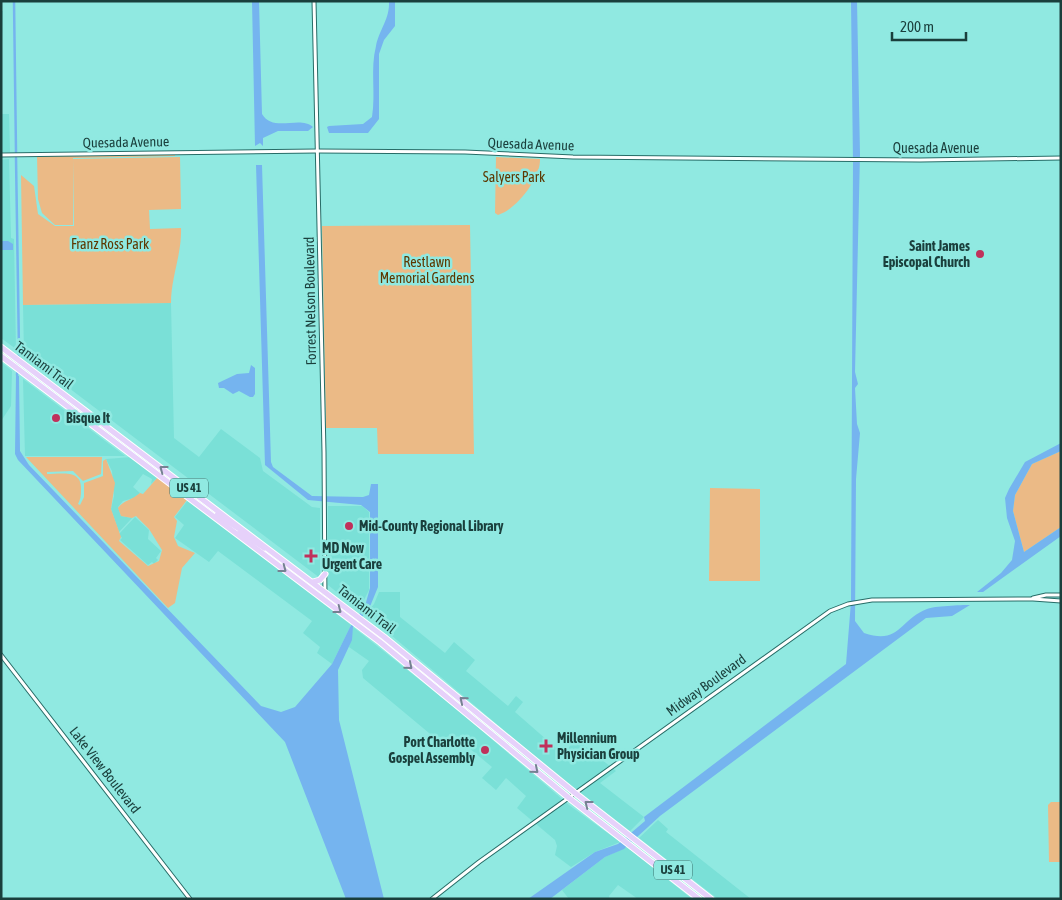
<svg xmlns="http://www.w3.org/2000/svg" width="1062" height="900" font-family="'Asap Condensed',sans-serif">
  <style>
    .built { fill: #7ae0d7 }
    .green { fill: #ebba86 }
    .water { fill: #75b4ef }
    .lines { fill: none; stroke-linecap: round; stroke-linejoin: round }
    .canal { stroke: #75b4ef; stroke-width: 2.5 }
    .minor-casing { stroke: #276c67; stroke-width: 5 }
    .major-casing { stroke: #fff; stroke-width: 7 }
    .minor { stroke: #fff; stroke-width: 3 }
    .major { stroke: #e6d1fa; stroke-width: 5 }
    .oneway { stroke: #768192 }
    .poi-dot { fill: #c0315b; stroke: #90e9e1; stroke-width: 2 }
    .labels { text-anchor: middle; stroke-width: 5; stroke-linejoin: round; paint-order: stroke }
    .shield { fill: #90e9e1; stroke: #3d726e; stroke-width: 1 }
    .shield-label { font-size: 12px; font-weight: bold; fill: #1a3f3c }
    .street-label { font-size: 14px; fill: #1a3f3c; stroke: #90e9e1 }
    .park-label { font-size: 14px; fill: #5d3700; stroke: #90e9e1 }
    .poi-label { font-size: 14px; font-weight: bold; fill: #1a3f3c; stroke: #90e9e1; text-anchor: start }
  </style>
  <rect width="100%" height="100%" fill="#90e9e1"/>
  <g class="built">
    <path d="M1 11H3L1 77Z"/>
    <path d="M1 114H9L10 152H1Z"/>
    <path d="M9 159 11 238 14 239 16 349 1 338V160Z"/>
    <path d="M171 303 174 438 199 457 221 429 260 458 263 471 312 507 320 508V578L24 354 23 305Z"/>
    <path d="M1 362 12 371 11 406 1 421Z"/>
    <path d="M23 379 125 456H25Z"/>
    <path d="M132 457 158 477 151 484 152 479 143 474 133 487 140 493 134 498 123 501 118 507 121 516 132 518 119 532 111 509 114 496 112 471 106 459Z"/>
    <path d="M188 500 351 625 332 664 317 653 320 647 303 633 312 621 218 551 209 562 175 538 184 525 175 517Z"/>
    <path d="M328 506H362L369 512V590L359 610 328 585Z"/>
    <path d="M135 517 149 530 148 539 161 551 156 558 158 560 154 564 152 562 148 565 120 540 122 538 119 534Z"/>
    <path d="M379 592H400V617L445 653 454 642 475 660 466 671 508 706 516 696 523 702 515 712 563 754 576 739 616 771 600 783 644 817 630 831 556 774 366 614 374 604Z"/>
    <path d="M353 627 454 707 569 805 620 842 595 852 571 867 555 855 557 846 555 840 517 808 526 796 506 778 496 790 482 778 492 767 457 738 447 748 363 678 362 670 369 661 349 647Z"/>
    <path d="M658 820 668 829 666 832 751 899H718L639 838Z"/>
    <path d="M627 847 692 899H638L618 885 609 896 610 899H569L562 890 605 857Z"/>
  </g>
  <g class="green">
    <path d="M175 154V156L73 158V225H55L42 213 38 199 37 156Z"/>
    <path d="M180 157 181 209 149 210 150 229 181 228C182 254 171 277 171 303L23 305 21 175 34 186 38 214 55 226H74L73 159Z"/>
    <path d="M496 157 540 159C541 178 516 210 498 215L495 213Z"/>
    <path d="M470 225 474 454H378L377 428H326L322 226Z"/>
    <path d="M1061 451V527L1024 552 1013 511 1015 495 1032 464Z"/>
    <path d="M26 457H102L101 474 83 481 73 471 47 472V474C61 474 82 469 81 489 81 495 81 498 78 504L80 505 84 497V483L103 476V461L106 459 115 483 111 509 121 537 119 541 148 566 159 561 162 550 149 529 136 516 132 518 121 516 118 508C124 500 132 500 140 493L143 494 158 477 187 500 174 517 177 521 174 537 178 546 195 553 182 568 175 603 168 608Z"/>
    <path d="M710 488 760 489V581H709Z"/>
    <path d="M1051 802H1061V862H1049L1048 805Z"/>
  </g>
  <g class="water">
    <path d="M252 1H259L262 114C273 133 300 115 313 127L308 131H278L263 138V146L260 143 255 146Z"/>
    <path d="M389 1H395V26L384 40 379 54V119L368 133H329L327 127 329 126 363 124 372 117C376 93 370 69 376 46 379 30 390 19 389 1Z"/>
    <path d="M851 1H857L860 154 855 372 858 384 855 388 857 424 860 433 856 479 855 621 864 633C900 645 899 620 927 609 934 606 961 605 970 605L952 616 926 618 660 816 624 849 605 857 550 899H528L595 852 618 844 645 821 644 817 846 664 851 602 853 163Z"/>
    <path d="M256 165H262L271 462 273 467 312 496 363 497 369 495 371 484H378V587L369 609 353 627 352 640 338 670 339 720 384 899H346L285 742 18 460 15 454 16 374 19 376 20 451 29 465 261 706 281 712 295 707 332 664 350 627 365 606 370 588V512L361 505 308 500 265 465Z"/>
    <path d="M1 241H8L13 244V250H1Z"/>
    <path d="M251 365 255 368V394L253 397H250L239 391 233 394 224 388H219L218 383 237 374 249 373Z"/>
    <path d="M1061 443V451L1032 464 1015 495 1013 511 1024 552 1061 527V536L983 592H977L1001 573 1012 560 1015 541 1007 518 1005 498 1009 489 1025 462Z"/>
  </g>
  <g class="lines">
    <g class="canal">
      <path d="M14 1 16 152"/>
      <path d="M16 158 19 350 17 375"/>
    </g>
    <g class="minor-casing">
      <g id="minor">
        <path d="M314 1 324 452 325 600"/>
        <path d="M1 155 317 151 465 152 573 157 920 160 1061 158"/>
        <path d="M1033 598 1046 595H1061"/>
        <path d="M1 655 190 899"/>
        <path d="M432 899 479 862 830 611 848 604 872 600 1033 599 1061 601"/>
      </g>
    </g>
    <g class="major-casing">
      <g id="major">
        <path d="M1 347 384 637 575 793 711 899"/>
        <path d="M1 356 380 642 569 798 699 899"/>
        <path d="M217 515 238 528"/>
        <path d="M240 532 264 548"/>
        <path d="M313 582 320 580 325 574"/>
      </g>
    </g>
    <use href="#minor" class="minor"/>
    <use href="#major" class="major"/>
  </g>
  <defs><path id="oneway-chevron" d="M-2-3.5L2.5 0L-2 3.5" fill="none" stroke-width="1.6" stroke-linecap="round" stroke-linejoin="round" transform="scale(1.25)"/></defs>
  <g class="oneway">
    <use href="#oneway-chevron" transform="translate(163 469) rotate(-143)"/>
    <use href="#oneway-chevron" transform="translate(283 569) rotate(37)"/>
    <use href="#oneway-chevron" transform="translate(338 610) rotate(37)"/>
    <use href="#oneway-chevron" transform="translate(409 666) rotate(40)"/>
    <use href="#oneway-chevron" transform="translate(463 700) rotate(-140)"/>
    <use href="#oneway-chevron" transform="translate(535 770) rotate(40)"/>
    <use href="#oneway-chevron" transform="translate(588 804) rotate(-142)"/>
  </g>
  <g class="poi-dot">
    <circle cx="980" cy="254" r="5"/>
    <circle cx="56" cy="418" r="5"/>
    <circle cx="349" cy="526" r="5"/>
    <path d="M308.5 548.5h5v5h5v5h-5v5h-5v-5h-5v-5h5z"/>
    <path d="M543.5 738.5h5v5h5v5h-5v5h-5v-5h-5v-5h5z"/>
    <circle cx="485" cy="750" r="5"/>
  </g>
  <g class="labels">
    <g class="shield">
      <rect x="170" y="478.5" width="38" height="19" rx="4"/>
      <rect x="654" y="860.5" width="38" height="19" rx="4"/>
    </g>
    <g class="shield-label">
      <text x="189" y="492">US 41</text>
      <text x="673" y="874">US 41</text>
    </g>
    <g class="street-label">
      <text transform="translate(126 142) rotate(-1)" y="5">Quesada Avenue</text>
      <text transform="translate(531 144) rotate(2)" y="5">Quesada Avenue</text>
      <text x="936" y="153">Quesada Avenue</text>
      <text transform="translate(310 301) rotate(-91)" y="5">Forrest Nelson Boulevard</text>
      <text transform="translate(44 365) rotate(37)" y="5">Tamiami Trail</text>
      <text transform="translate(367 609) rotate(38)" y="5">Tamiami Trail</text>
      <text transform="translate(706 685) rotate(-36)" y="5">Midway Boulevard</text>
      <text transform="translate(105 770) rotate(52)" y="5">Lake View Boulevard</text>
    </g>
    <g class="park-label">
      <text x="514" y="182">Salyers Park</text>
      <text x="110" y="249">Franz Ross Park</text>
      <text x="427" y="267">Restlawn<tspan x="427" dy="16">Memorial Gardens</tspan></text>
    </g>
    <g class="poi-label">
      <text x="970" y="251" text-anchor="end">Saint James<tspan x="970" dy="16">Episcopal Church</tspan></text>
      <text x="66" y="423">Bisque It</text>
      <text x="359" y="531">Mid-County Regional Library</text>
      <text x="322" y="553">MD Now<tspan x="322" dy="16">Urgent Care</tspan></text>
      <text x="557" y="743">Millennium<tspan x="557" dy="16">Physician Group</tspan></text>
      <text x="475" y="747" text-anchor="end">Port Charlotte<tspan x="475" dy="16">Gospel Assembly</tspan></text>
    </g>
  </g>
  <rect width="1062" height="900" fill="none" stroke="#1a3f3c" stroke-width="5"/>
  <path d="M892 32v8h74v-8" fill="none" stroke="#1a3f3c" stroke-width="2.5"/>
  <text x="900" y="32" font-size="15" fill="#1a3f3c" stroke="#90e9e1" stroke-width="4" paint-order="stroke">200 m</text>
</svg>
